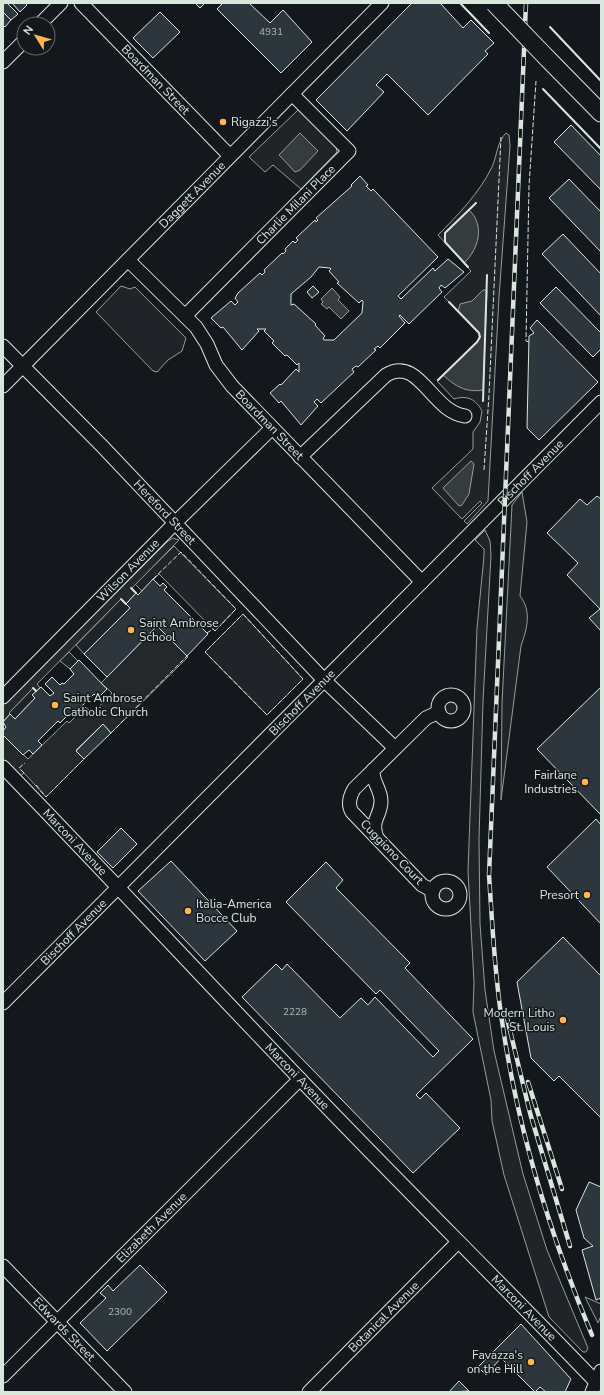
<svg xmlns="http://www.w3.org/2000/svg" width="604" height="1395" font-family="'Nunito Sans',sans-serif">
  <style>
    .green { fill: #202428; stroke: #939e99 }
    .parking { fill: #24282b; stroke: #939e99 }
    .water { fill: #363b3e; stroke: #939e99 }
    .building { fill: #2c363c; stroke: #d8e6dc; fill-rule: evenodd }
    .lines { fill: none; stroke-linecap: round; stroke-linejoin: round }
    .minor-casing { stroke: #d8e6dc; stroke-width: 15 }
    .major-casing { stroke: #d8e6dc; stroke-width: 19 }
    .minor { stroke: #14181c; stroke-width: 13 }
    .major { stroke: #14181c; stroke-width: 17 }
    .rail-casing { stroke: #d8e6dc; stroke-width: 4.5 }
    .rail { stroke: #14181c; stroke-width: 3; stroke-dasharray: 9; stroke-linecap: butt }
    .major-bridge-casing { stroke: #d8e6dc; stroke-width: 19; stroke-linecap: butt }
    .major-bridge { stroke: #14181c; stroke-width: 17 }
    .fence { stroke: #d8e6dc; stroke-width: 1; stroke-dasharray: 5 2; stroke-linecap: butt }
    .wall { stroke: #d8e6dc; stroke-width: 2 }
    .poi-dot { fill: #ffb74d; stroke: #14181c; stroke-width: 1.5 }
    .labels { text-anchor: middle; stroke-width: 3; stroke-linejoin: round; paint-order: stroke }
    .number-label { font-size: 10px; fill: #adbab4 }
    .street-label { font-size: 12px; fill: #d8e6dc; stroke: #14181c }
    .poi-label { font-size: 12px; fill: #d8e6dc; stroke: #14181c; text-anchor: start }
  </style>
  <rect width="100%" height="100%" fill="#14181c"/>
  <g class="green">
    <path d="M299 109 336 146 337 152 301 189 273 165 265 172 249 157Z"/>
    <path d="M506 133 509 135 510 146 499 297 488 501 467 524 464 521 482 503 480 501 462 519 432 488 473 449V432L480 422 482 411C476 399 467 395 454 399L437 381 477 342 480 337 479 333 444 297 471 271 438 235C458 215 480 192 492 167 497 156 497 142 506 133Z"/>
    <path d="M121 286 130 289 135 287 186 338 182 351 168 360 157 372 153 371 96 312Z"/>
    <path d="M522 492 527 522 520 596C532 611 527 629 521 646L501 800 502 703 512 505Z"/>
    <path d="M485 530 490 541 491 555 483 701 479 839 480 924 485 990 494 1051 523 1174 547 1250 588 1348 586 1352H583L549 1317 504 1175 492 1121 491 1100 473 1012 474 982 468 871 477 628 484 556V549L475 540Z"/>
    <path d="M174 546 236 609 215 631 159 574 142 591 135 584Z"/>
    <path d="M121 599 130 608 84 654 76 645Z"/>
    <path d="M243 614 303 679 267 715 205 652Z"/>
    <path d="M69 652 78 661 70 669 60 661Z"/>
    <path d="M33 688 36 691 32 695 35 698 15 719 9 713Z"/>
    <circle cx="452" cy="708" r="8"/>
    <circle cx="447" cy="895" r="8"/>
    <path d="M585 1297 601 1304V1316L598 1323Z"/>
  </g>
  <g class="parking">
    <path d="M173 538 179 540 132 588 136 593 126 604 121 599 37 684 40 688 36 691 33 688 9 713 10 714 3 722V705L168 541Z"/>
    <path d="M157 626 188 657 111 733 103 724 76 750 84 759 46 797 24 773 20 776 18 775 3 759V735L28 759 67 721 69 723 85 707 93 713 112 693 101 683Z"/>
  </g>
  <g class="water">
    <path d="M300 133 318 151 300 170 295 172 279 155Z"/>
    <path d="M469 210C485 225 479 249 464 263L445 242V233Z"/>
    <path d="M332 288 340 297 338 300 349 311 341 319 329 307 327 309 321 304 323 302 321 299Z"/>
    <path d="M483 290H487L483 390C466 393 455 386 443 375L479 340V333L458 312 460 304 472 301Z"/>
    <path d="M471 461 474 464 469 494 462 505 459 506 443 488Z"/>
  </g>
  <g class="building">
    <path d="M3 3H7L18 14 11 20 3 12Z"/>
    <path d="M12 3H25L27 5 20 12Z"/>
    <path d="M195 3H205L200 8Z"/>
    <path d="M223 3H249L270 23 283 10 312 42 281 73 217 9Z"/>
    <path d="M412 3H440L463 28 471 20 494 43 485 51 488 54 428 115 387 74 376 85 384 92 347 131 316 100Z"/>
    <path d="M3 12 11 20 5 27 3 25Z"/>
    <path d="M160 12 180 32 153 58 133 38Z"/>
    <path d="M571 125 601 156V190L554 142Z"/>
    <path d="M360 176 368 185 366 186 371 191 373 189 438 257 398 296 401 299 433 268 435 271 448 259 464 272 445 288 441 285 439 288 442 292 409 324 400 315 399 316 405 323 380 348 378 346 374 349 376 350 358 367 356 366 352 369 354 372 321 403 317 399 314 402 318 406 301 425 281 401 279 403 270 393 280 384 281 385 296 369 299 372V363L297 365 287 355 285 356 272 343 274 341 264 331 266 329H257L259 331 242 350 223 327 221 328 211 318 231 301 235 305 238 302 235 298 238 293 260 273 262 275 265 272 264 270 282 253 283 254 286 251 285 249 293 241 295 243 298 240 296 238 315 220 316 222 318 220 316 218 352 186 351 185ZM319 267 330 268 331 269 329 271 339 282 337 283 359 303 362 300 363 302 362 313 334 340H324L323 338 325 336 315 325 316 324 294 304 291 305V294L311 277Z"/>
    <path d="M569 179 601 212V252L549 198Z"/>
    <path d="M563 234 601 274V316L542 254Z"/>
    <path d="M313 286 319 292 312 298 307 292Z"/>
    <path d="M556 287 601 333V349L593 357 540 303Z"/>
    <path d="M537 320 598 382 539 440 527 428 529 336 534 333 530 328Z"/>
    <path d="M597 496 601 499V631L589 618 600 609 567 575 578 563 547 533 580 499 587 505Z"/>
    <path d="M153 579 160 586 163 583 167 587 164 590 208 634 187 656 157 626 107 677 84 654 130 608 126 604 136 593 138 595Z"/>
    <path d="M79 660 107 689 98 698 94 694 73 715 70 713 60 723 58 721 38 741 42 745 33 754 29 750 23 755 3 735V731L6 727 3 722 10 714 15 719 35 698 32 695 41 687 50 696 54 693 45 684 52 677 60 685 62 683 64 684 74 674 70 669Z"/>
    <path d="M601 687V815L537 749Z"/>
    <path d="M103 724 111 733 84 759 76 751Z"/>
    <path d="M596 819 601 825V924L547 867Z"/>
    <path d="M121 828 137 844 113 868 97 852Z"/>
    <path d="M171 861 237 931 205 961 138 891Z"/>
    <path d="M326 862 343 880 336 888 410 963 405 968 473 1039 416 1095 420 1099 426 1093 460 1128 413 1173 242 997 276 964 282 970 287 964 340 1018 361 998 368 1005 375 997 433 1057 439 1051 380 990 376 994 286 902Z"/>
    <path d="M563 937 601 976V1118L559 1076 554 1081 531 1058 517 982Z"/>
    <path d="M589 1182 601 1187V1298L596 1300 582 1250 593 1246 584 1238 576 1210Z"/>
    <path d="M140 1265 167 1292 107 1351 80 1323 106 1298 100 1293 108 1285 113 1291Z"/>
    <path d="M521 1324 571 1379 565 1392H546L540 1387 535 1392 501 1358 486 1375 478 1367Z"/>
    <path d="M459 1381 469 1391 449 1392Z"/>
  </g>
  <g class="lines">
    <g class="minor-casing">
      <g id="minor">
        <path id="s1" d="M81 3 230 156"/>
        <path d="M40 24 61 3"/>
        <path d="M3 62 24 41"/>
        <path id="s2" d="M128 260 196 327 207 344 216 365 232 386 422 582"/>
        <path id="s3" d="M185 316 349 151 292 94"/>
        <path id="s4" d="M3 346 102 446 324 680 395 748"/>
        <path id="s5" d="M3 386 382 3"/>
        <path d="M300 457 386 375C419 355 432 412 465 416"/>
        <circle cx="451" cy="708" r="13"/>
        <path id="s6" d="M3 697 175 523 272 428"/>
        <path id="s7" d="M3 767C103 870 200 975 299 1078 397 1181 498 1280 596 1382"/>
        <path d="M373 770C372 782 381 789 381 801 381 817 370 819 377 838"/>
        <circle cx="446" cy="895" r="14"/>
        <path d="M433 891 422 885 352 812C347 804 350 796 354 789L426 718 439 712"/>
        <path id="s8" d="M3 1003 601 402"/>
        <path id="s9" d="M3 1266 125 1392"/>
        <path id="s10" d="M3 1376 300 1079"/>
        <path id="s11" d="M309 1392 458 1242"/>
        <path d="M592 1392 601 1371"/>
      </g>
    </g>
    <g class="major-casing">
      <path id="major" d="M546 57 601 113"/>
    </g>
    <use href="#minor" class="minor"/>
    <use href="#major" class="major"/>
    <g class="rail-casing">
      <g id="rail">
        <path d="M526 3 489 875C492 919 494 963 500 1007 515 1121 548 1230 592 1335"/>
        <path d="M506 1014 530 1113 570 1246"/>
        <path d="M528 1082 562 1189"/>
      </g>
    </g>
    <use href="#rail" class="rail"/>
    <g class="major-bridge-casing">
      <path id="major-bridge" d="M494 3 546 57"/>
    </g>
    <use href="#major-bridge" class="major-bridge"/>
    <g class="fence">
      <path d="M529 342 526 341 529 186 536 81"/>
      <path d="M484 470 489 395 501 137"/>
      <path d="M153 579 181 552 236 609 215 631 213 629 207 633"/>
      <path d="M243 614 303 679 267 715 205 652Z"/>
      <path d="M111 733 187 656"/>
      <path d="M24 773 19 768 25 763"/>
      <path d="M36 785 46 797 84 759"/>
    </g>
    <g class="wall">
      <path d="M460 3 489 33"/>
      <path d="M550 27 601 81"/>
      <path d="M543 89 601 149"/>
      <path d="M468 267 445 242V233L476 203"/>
      <path d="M438 380 477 342 480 337 479 333 449 302"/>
      <path d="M483 401 487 275"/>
      <path d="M131 588 136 593"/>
      <path d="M121 599 126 604"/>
      <path d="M33 688 36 691"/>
    </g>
  </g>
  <g class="poi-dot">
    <circle cx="223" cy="122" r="4"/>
    <circle cx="131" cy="630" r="4"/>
    <circle cx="55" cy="705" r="4"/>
    <circle cx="585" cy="782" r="4"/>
    <circle cx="587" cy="895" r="4"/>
    <circle cx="188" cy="911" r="4"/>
    <circle cx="563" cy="1020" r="4"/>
    <circle cx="531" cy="1362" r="4"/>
  </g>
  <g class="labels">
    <g class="number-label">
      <text x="271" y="35">4931</text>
      <text x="295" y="1015">2228</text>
      <text x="120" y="1315">2300</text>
    </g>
    <g class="street-label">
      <text dy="4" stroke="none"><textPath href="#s1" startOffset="107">Boardman Street</textPath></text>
      <text dy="4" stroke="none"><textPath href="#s5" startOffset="269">Daggett Avenue</textPath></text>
      <text dy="4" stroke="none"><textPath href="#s3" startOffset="157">Charlie Milani Place</textPath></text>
      <text dy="4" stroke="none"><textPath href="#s2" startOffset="219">Boardman Street</textPath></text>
      <text dy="4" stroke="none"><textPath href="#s8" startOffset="748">Bischoff Avenue</textPath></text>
      <text dy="4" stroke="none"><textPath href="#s4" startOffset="232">Hereford Street</textPath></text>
      <text dy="4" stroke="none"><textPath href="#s6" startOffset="178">Wilson Avenue</textPath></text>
      <text dy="4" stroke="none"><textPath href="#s8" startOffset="424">Bischoff Avenue</textPath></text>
      <text dy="4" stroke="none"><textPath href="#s7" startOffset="104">Marconi Avenue</textPath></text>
      <text transform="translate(392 852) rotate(46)" y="4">Cuggiono Court</text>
      <text dy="4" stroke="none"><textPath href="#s8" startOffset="100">Bischoff Avenue</textPath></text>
      <text dy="4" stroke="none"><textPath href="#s7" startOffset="427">Marconi Avenue</textPath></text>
      <text dy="4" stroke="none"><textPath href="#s10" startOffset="210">Elizabeth Avenue</textPath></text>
      <text dy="4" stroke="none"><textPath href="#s7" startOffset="751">Marconi Avenue</textPath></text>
      <text dy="4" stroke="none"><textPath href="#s11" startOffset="106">Botanical Avenue</textPath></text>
      <text dy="4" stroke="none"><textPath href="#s9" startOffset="88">Edwards Street</textPath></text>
    </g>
    <g class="poi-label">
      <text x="231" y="126">Rigazzi's</text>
      <text x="139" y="627">Saint Ambrose<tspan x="139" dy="14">School</tspan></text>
      <text x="63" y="702">Saint Ambrose<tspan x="63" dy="14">Catholic Church</tspan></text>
      <text x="577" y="779" text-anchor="end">Fairlane<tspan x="577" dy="14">Industries</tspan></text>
      <text x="579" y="899" text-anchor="end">Presort</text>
      <text x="196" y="908">Italia-America<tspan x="196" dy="14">Bocce Club</tspan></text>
      <text x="555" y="1017" text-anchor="end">Modern Litho<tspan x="555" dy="14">St. Louis</tspan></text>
      <text x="523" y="1359" text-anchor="end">Favazza's<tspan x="523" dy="14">on the Hill</tspan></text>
    </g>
  </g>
  <rect width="604" height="1395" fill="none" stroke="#d8e6dc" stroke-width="8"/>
  <g transform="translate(36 36) rotate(307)"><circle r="19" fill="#14181c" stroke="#626a69"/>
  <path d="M0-3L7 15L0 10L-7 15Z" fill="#ffb74d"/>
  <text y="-6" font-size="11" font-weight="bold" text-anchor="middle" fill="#d8e6dc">N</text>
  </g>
</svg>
